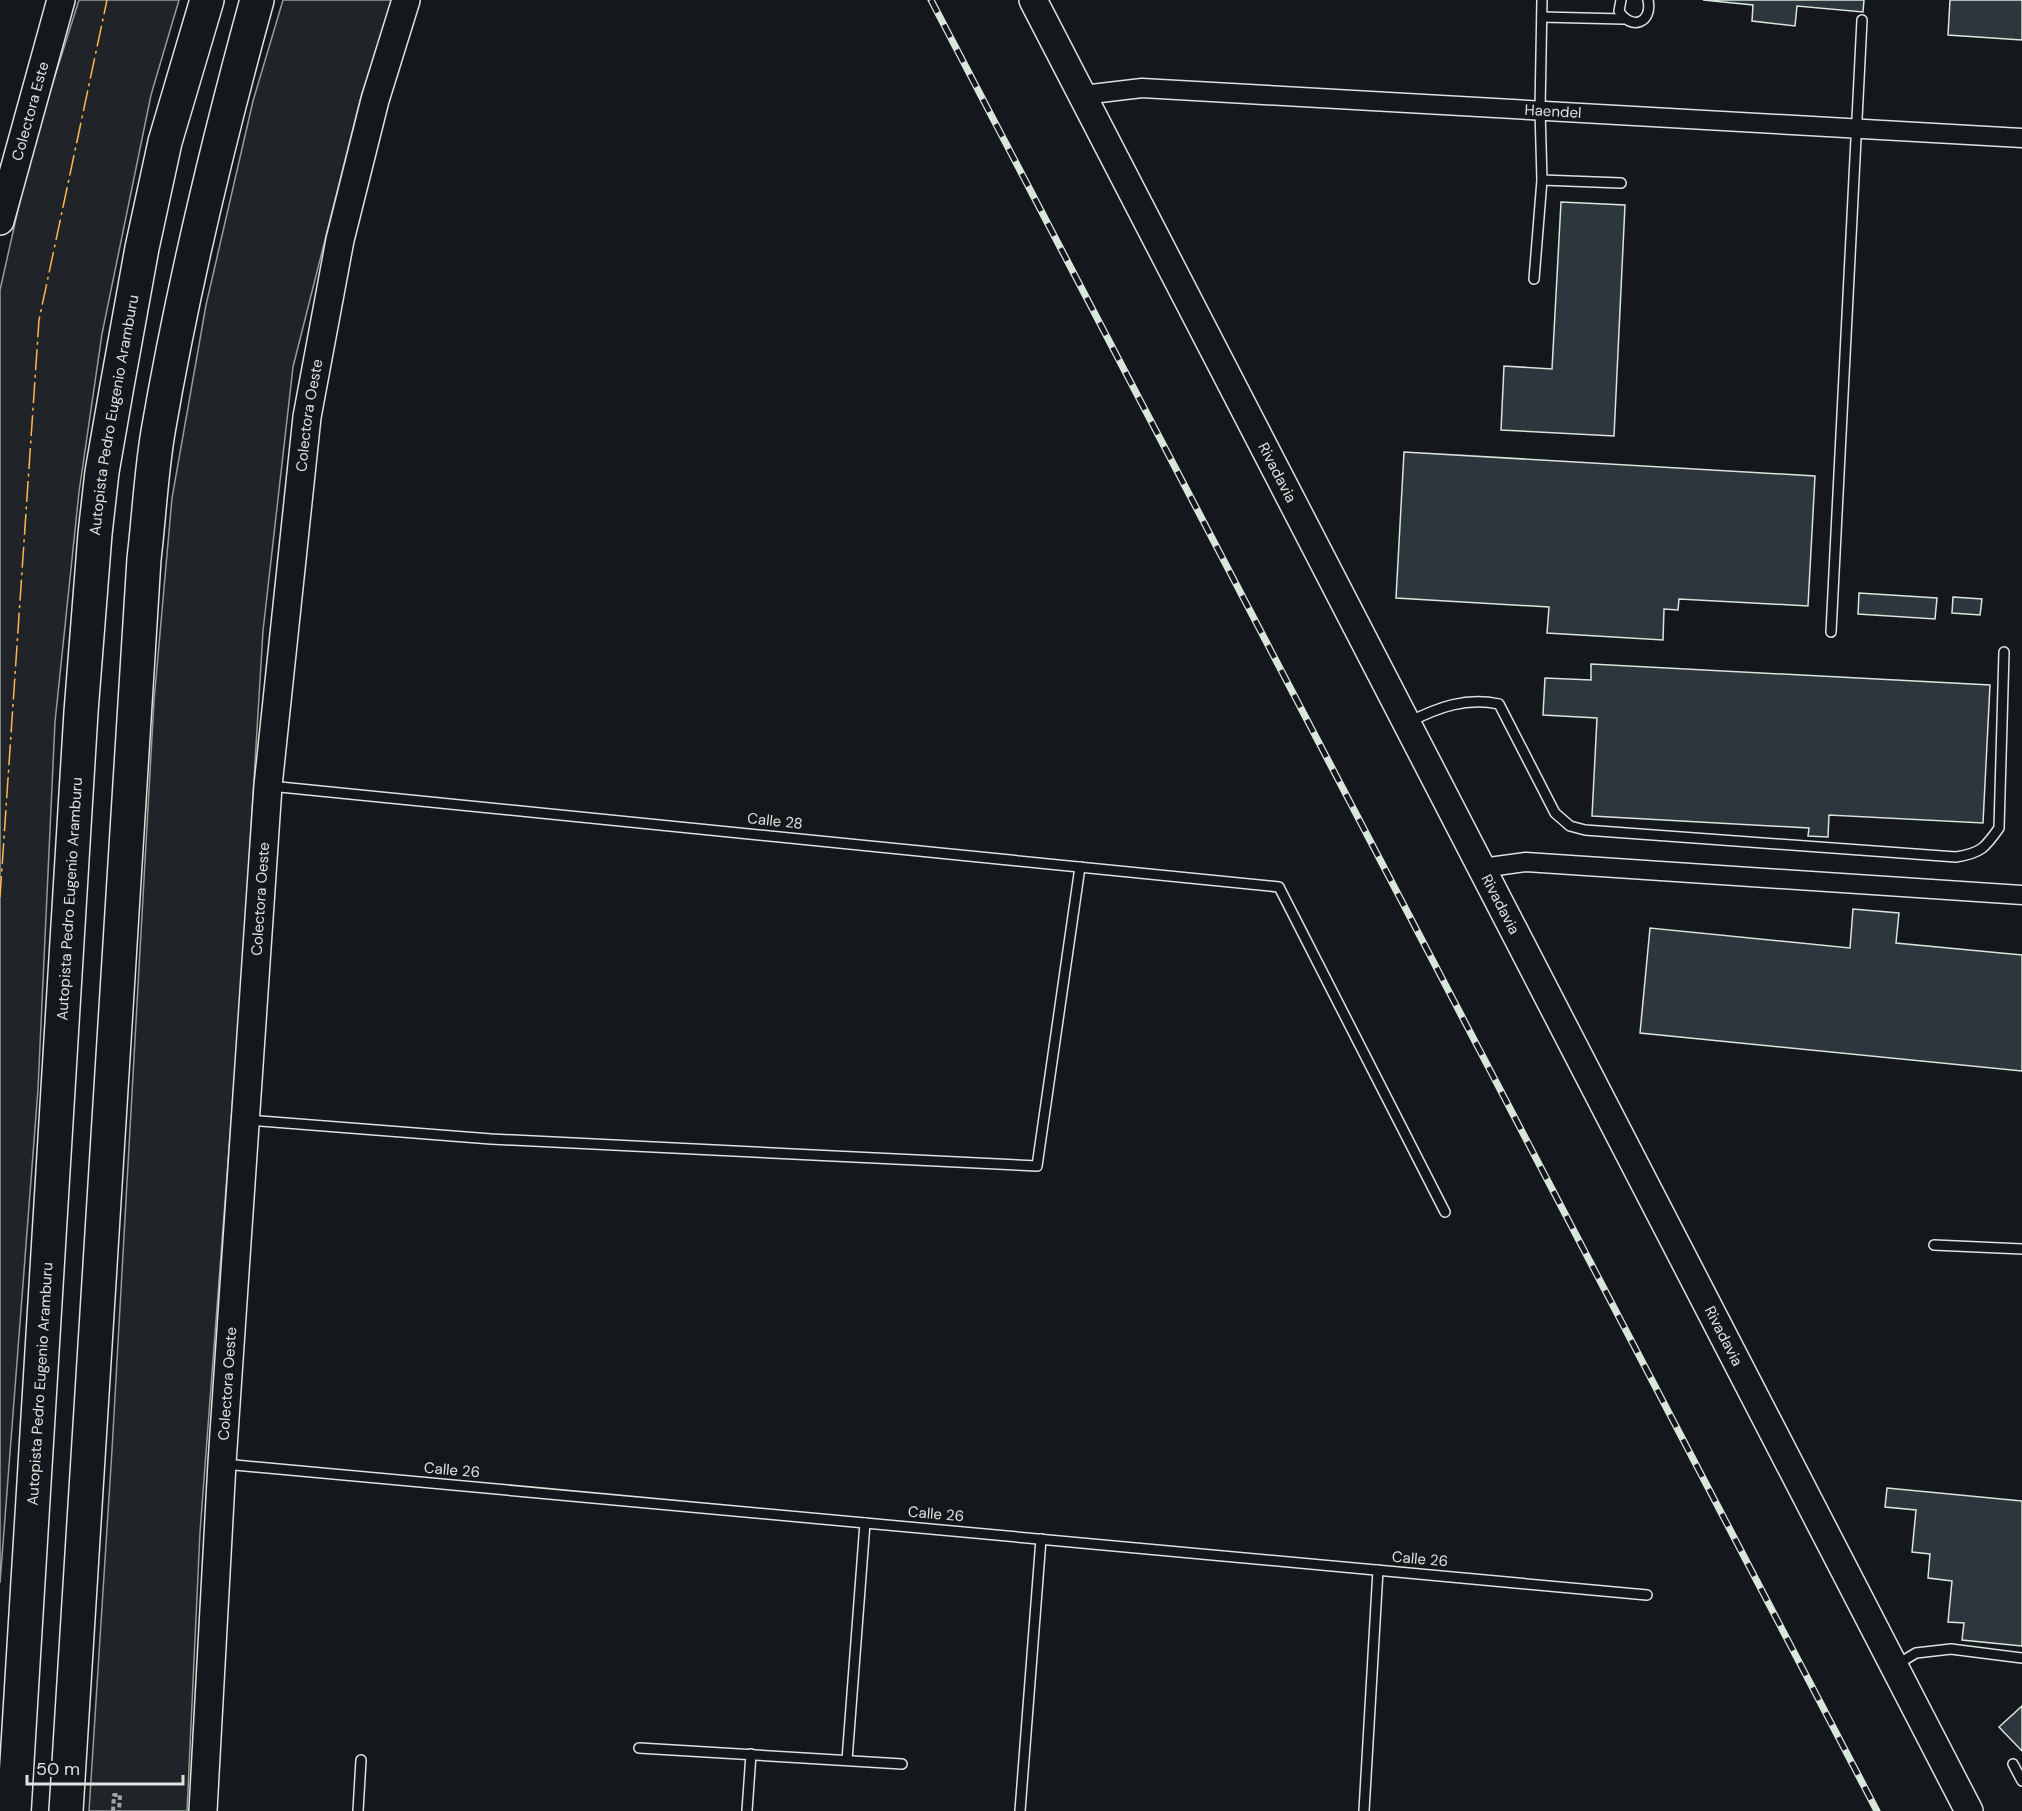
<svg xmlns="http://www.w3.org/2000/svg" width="2022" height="1811" font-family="'DM Sans',sans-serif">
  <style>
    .green { fill: #202428; stroke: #939e99; stroke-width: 1.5 }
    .building { fill: #2c363c; stroke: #d8e6dc; stroke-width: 1.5 }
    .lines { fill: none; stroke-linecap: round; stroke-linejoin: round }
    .lane-casing { stroke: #d8e6dc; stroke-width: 12 }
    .street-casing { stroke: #d8e6dc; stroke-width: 21 }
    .secondary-casing { stroke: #d8e6dc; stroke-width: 30 }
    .highway-casing { stroke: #d8e6dc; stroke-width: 36 }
    .path { stroke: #9da8a2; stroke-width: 4; stroke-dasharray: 4.5 3; stroke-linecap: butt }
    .lane { stroke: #14181c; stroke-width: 9 }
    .street { stroke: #14181c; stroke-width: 18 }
    .secondary { stroke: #14181c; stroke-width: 27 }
    .highway { stroke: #14181c; stroke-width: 33 }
    .rail-casing { stroke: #d8e6dc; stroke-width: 7 }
    .rail { stroke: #14181c; stroke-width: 4.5; stroke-dasharray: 14; stroke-linecap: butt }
    .power { stroke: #ffb74d; stroke-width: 1.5; stroke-dasharray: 21 4.5 3 4.5; stroke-linecap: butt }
    .labels { text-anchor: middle; stroke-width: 4.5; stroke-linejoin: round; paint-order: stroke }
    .street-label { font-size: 15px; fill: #d8e6dc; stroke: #14181c }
  </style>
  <rect width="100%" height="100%" fill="#14181c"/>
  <g class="green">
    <path d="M79 0H179L151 95 102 334 79 492 55 722 38 1089 0 1583V290L31 152Z"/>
    <path d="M283 0H392L361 97 293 367 263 631 242 977 200 1532 187 1811H89L112 1450 154 701 172 498 206 305 253 101Z"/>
  </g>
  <g class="building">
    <path d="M1703 0H1864L1863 12 1797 6 1795 26 1752 21 1753 5Z"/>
    <path d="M1950 0H2022V40L1948 35Z"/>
    <path d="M1561 202 1625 205 1614 436 1501 430 1504 366 1552 369Z"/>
    <path d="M1404 452 1815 476 1808 606 1679 599 1678 610 1664 609 1663 640 1547 633 1549 607 1396 598Z"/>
    <path d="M1859 593 1937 598 1935 619 1858 614Z"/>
    <path d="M1953 597 1982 599 1980 615 1952 613Z"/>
    <path d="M1591 664 1990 685 1983 823 1829 815 1828 837 1808 836 1809 828 1592 816 1597 718 1543 715 1545 678 1591 680Z"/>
    <path d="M1853 909 1899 913 1896 943 2022 955V1071L1640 1033 1650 928 1850 948Z"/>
    <path d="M1887 1488 2022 1501V1646L1962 1640 1964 1623 1948 1622 1952 1581 1928 1578 1930 1554 1912 1552 1916 1510 1885 1507Z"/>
    <path d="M2022 1706V1751L1999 1727Z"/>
  </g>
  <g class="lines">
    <g class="lane-casing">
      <g id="lane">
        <path d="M1621 0 1619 11C1631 31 1653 23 1648 0"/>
        <path d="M1542 17 1623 19"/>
        <path d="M1542 180 1621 183"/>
        <path d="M1534 279 1542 180 1540 110 1542 0"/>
        <path d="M1831 632 1862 20"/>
        <path d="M1409 722C1439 707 1466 697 1499 704L1555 813 1570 826 1585 830 1956 857C1981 853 1985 848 1999 828L2004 652"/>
        <path d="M270 786 1279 887 1445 1212"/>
        <path d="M248 1120 491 1139 1037 1166 1080 867"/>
        <path d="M1934 1245 2022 1249"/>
        <path d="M224 1464 1647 1595"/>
        <path d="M1896 1665 1916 1653 1951 1649 2022 1658"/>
        <path d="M639 1748 902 1764"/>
        <path d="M847 1760 865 1523"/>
        <path d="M2013 1764 2022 1781"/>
        <path d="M358 1811 361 1760"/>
        <path d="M747 1811 751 1754"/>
        <path d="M1020 1811 1041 1539"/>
        <path d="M1364 1811 1378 1570"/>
      </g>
    </g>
    <g class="street-casing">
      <g id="street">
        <path id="s1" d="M1083 95 1142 88 2022 138"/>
        <path d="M1482 868 1526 862 2022 895"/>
      </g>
    </g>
    <g class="secondary-casing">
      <g id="secondary">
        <path id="s2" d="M1033 0 1969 1811"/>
        <path id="s3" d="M0 221 61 0"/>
        <path id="s4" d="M203 1811 222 1463 268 786 307 417 340 240 375 100 406 0"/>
      </g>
    </g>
    <g class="highway-casing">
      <g id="highway">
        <path id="s5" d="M14 1811 81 712 95 534 102 472 117 386 142 248 165 142 207 0"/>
        <path d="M66 1811 144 559C149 517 151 474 158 432 183 286 218 142 257 0"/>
      </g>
    </g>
    <path class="path" d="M113 1811 114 1795H120L119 1811"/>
    <use href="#lane" class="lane"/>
    <use href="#street" class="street"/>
    <use href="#secondary" class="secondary"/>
    <use href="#highway" class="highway"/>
    <g class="rail-casing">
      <path id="rail" d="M931 0 1877 1811"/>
    </g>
    <use href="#rail" class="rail"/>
    <path class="power" d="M0 897 39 320 107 0"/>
  </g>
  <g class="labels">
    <g class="street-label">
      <text dy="5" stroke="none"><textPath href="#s3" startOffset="114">Colectora Este</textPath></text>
      <text dy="5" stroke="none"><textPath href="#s1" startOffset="471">Haendel</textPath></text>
      <text dy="5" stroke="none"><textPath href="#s5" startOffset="1400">Autopista Pedro Eugenio Aramburu</textPath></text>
      <text dy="5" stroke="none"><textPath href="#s4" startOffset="1400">Colectora Oeste</textPath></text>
      <text dy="5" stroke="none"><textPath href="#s2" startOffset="532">Rivadavia</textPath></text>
      <text transform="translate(775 821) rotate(6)" y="5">Calle 28</text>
      <text dy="5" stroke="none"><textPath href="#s4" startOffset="914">Colectora Oeste</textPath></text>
      <text dy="5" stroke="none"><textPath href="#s5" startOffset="914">Autopista Pedro Eugenio Aramburu</textPath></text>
      <text dy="5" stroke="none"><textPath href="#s2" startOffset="1018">Rivadavia</textPath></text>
      <text dy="5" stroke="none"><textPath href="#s2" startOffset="1504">Rivadavia</textPath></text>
      <text dy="5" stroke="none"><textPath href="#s4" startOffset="428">Colectora Oeste</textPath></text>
      <text dy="5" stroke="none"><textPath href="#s5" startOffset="428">Autopista Pedro Eugenio Aramburu</textPath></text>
      <text transform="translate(452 1470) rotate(5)" y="5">Calle 26</text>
      <text transform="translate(936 1514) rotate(5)" y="5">Calle 26</text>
      <text transform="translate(1420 1559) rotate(5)" y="5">Calle 26</text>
    </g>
  </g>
  <path d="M27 1775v9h156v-9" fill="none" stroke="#d8e6dc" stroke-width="3"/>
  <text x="36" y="1775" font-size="18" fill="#d8e6dc" stroke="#14181c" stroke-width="4.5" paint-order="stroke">50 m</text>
</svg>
